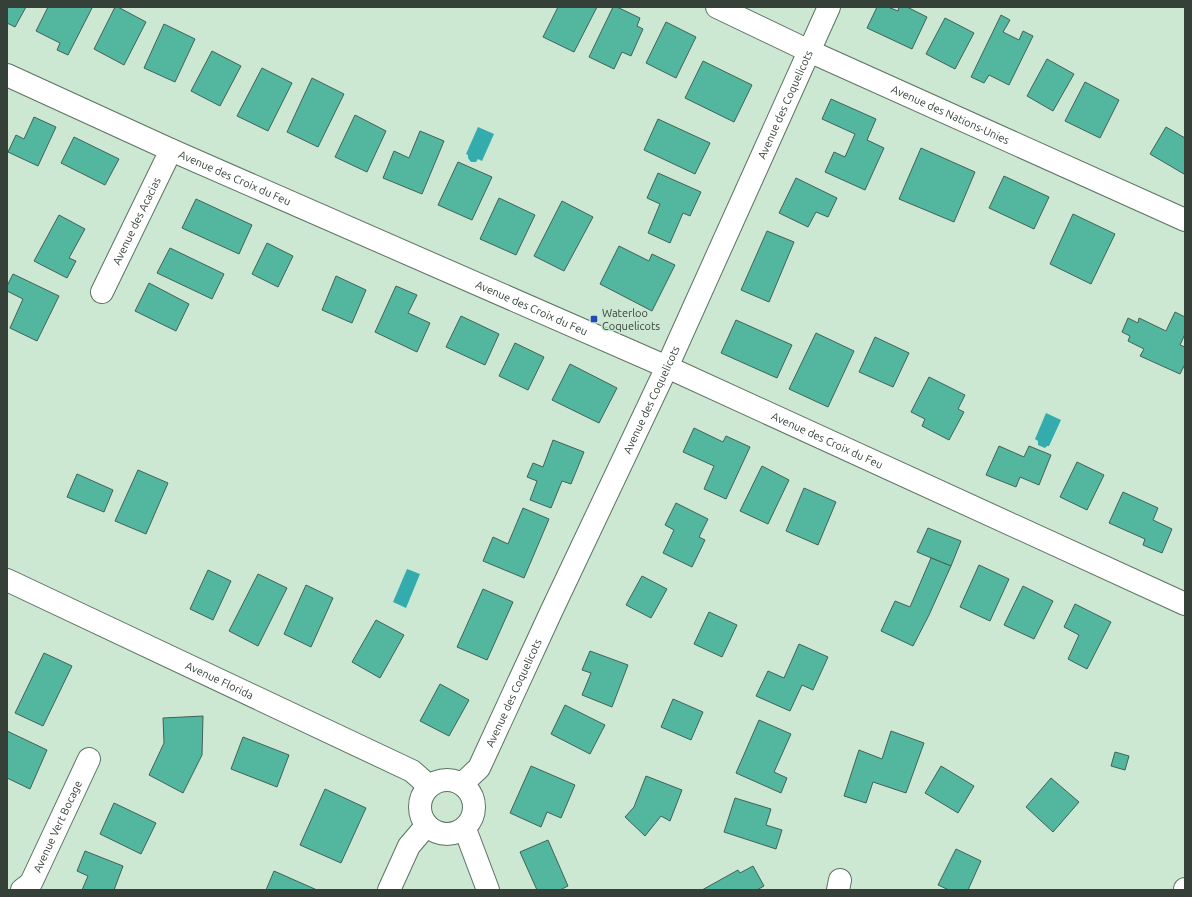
<svg xmlns="http://www.w3.org/2000/svg" width="1192" height="897" font-family="Ubuntu,sans-serif">
  <style>
    .water { fill: #34abad }
    .building { fill: #52b79e; stroke: #426259 }
    .lines { fill: none; stroke-linecap: round; stroke-linejoin: round }
    .street-casing { stroke: #5b7361; stroke-width: 24 }
    .street { stroke: #fff; stroke-width: 22 }
    .poi-dot { fill: #2249b8; stroke: #cce7d2; stroke-width: 1.5 }
    .labels { text-anchor: middle; stroke-width: 3; stroke-linejoin: round; paint-order: stroke }
    .street-label { font-size: 11px; fill: #354038; stroke: #cce7d2 }
    .poi-label { font-size: 11px; fill: #354038; stroke: #cce7d2; text-anchor: start }
  </style>
  <rect width="100%" height="100%" fill="#cce7d2"/>
  <g class="water">
    <path d="M478 127 494 134 482 161 478 159 476 162H471L468 158V155L466 154Z"/>
    <path d="M1046 413 1061 420 1049 446H1047L1045 448 1038 445V441L1035 439Z"/>
    <path d="M407 569 420 574 406 608 393 602Z"/>
  </g>
  <g class="building">
    <path d="M7 7H26L15 27 7 23Z"/>
    <path d="M48 7H89L92 8 68 55 57 50 60 43 36 31Z"/>
    <path d="M115 7H118L146 22 124 65 94 49Z"/>
    <path d="M558 7H597L574 52 543 37Z"/>
    <path d="M613 7H617L640 18 637 26 643 29 631 56 622 52 614 69 589 57Z"/>
    <path d="M877 7H888L898 11 899 7H907L927 17 912 49 867 28Z"/>
    <path d="M1001 15 1010 20 1003 32 1019 40 1023 31 1033 36 1009 85 989 75 984 83 971 77Z"/>
    <path d="M945 18 974 33 955 69 926 54Z"/>
    <path d="M666 22 696 37 676 78 646 63Z"/>
    <path d="M164 24 195 39 175 82 144 68Z"/>
    <path d="M212 51 241 66 220 106 191 91Z"/>
    <path d="M1047 59 1074 74 1053 111 1027 96Z"/>
    <path d="M703 61 752 85 734 122 685 98Z"/>
    <path d="M262 68 292 83 268 131 237 116Z"/>
    <path d="M312 78 344 94 318 147 287 132Z"/>
    <path d="M1085 82 1119 100 1100 138 1065 121Z"/>
    <path d="M831 99 876 119 867 140 884 148 865 190 825 172 834 152 845 157 855 134 822 119Z"/>
    <path d="M355 115 386 131 367 172 335 157Z"/>
    <path d="M34 117 56 127 38 166 8 152 16 135 24 139Z"/>
    <path d="M658 119 710 143 695 174 644 150Z"/>
    <path d="M1166 127 1185 138V172L1184 174 1150 154Z"/>
    <path d="M420 131 444 141 422 194 383 178 394 151 409 158Z"/>
    <path d="M74 137 119 159 105 185 61 163Z"/>
    <path d="M921 148 975 172 954 222 899 199Z"/>
    <path d="M458 162 492 177 472 220 438 205Z"/>
    <path d="M658 173 701 192 690 216 683 213 670 243 648 233 660 204 647 198Z"/>
    <path d="M1004 176 1049 197 1034 229 989 208Z"/>
    <path d="M796 178 837 198 828 217 816 212 808 227 779 213Z"/>
    <path d="M499 198 535 215 516 255 480 239Z"/>
    <path d="M196 199 252 225 239 254 182 228Z"/>
    <path d="M562 201 593 217 564 271 534 256Z"/>
    <path d="M1073 214 1115 234 1091 284 1050 264Z"/>
    <path d="M59 215 85 229 69 258 76 261 67 278 34 261Z"/>
    <path d="M767 231 794 242 769 302 741 290Z"/>
    <path d="M267 243 293 256 278 287 252 274Z"/>
    <path d="M619 246 649 261 652 254 675 265 652 311 600 284Z"/>
    <path d="M170 248 224 274 212 299 157 273Z"/>
    <path d="M13 274 59 296 37 341 10 328 23 299 7 291V286Z"/>
    <path d="M336 276 366 290 352 323 322 310Z"/>
    <path d="M149 283 189 304 176 331 135 311Z"/>
    <path d="M396 286 417 295 408 313 430 323 417 352 375 332Z"/>
    <path d="M1175 312 1185 317V334L1180 345 1185 347V364L1180 374 1140 356 1144 349 1128 341 1130 336 1122 332 1128 318 1138 323 1139 318 1166 331Z"/>
    <path d="M461 316 499 334 485 365 446 347Z"/>
    <path d="M736 320 792 345 777 378 721 353Z"/>
    <path d="M816 333 854 351 828 407 789 389Z"/>
    <path d="M875 337 909 353 893 387 859 372Z"/>
    <path d="M515 343 544 357 528 390 499 376Z"/>
    <path d="M570 364 617 388 599 423 552 400Z"/>
    <path d="M929 377 965 395 958 409 964 412 949 440 922 426 925 419 911 412Z"/>
    <path d="M694 428 723 442 726 436 750 447 726 499 704 489 714 466 683 452Z"/>
    <path d="M553 440 584 452 571 484 562 481 551 508 530 500 537 481 527 477 533 463 543 467Z"/>
    <path d="M999 446 1024 457 1029 446 1051 455 1039 485 1020 477 1016 487 986 475Z"/>
    <path d="M1077 462 1104 475 1087 510 1060 497Z"/>
    <path d="M762 466 789 480 768 524 740 511Z"/>
    <path d="M138 470 168 483 146 534 115 521Z"/>
    <path d="M77 474 113 490 104 512 67 497Z"/>
    <path d="M804 488 836 502 818 545 786 531Z"/>
    <path d="M1123 492 1158 508 1153 520 1172 529 1162 553 1143 545 1145 539 1109 523Z"/>
    <path d="M676 503 708 519 699 537 705 540 692 567 663 553 674 530 665 525Z"/>
    <path d="M523 508 549 519 524 578 483 561 493 537 508 544Z"/>
    <path d="M928 528 961 541 951 566 917 552Z"/>
    <path d="M931 558 951 566 929 615 913 646 881 631 895 601 910 607Z"/>
    <path d="M979 565 1009 579 990 621 960 607Z"/>
    <path d="M208 570 231 581 213 620 190 609Z"/>
    <path d="M258 574 287 588 258 646 229 631Z"/>
    <path d="M642 576 667 589 651 618 626 605Z"/>
    <path d="M306 585 333 598 311 647 284 634Z"/>
    <path d="M1023 586 1053 601 1034 639 1004 625Z"/>
    <path d="M483 589 513 602 487 660 457 647Z"/>
    <path d="M1075 604 1111 622 1087 669 1068 659 1079 635 1064 627Z"/>
    <path d="M709 612 737 625 722 657 694 644Z"/>
    <path d="M376 620 404 635 380 678 352 662Z"/>
    <path d="M799 644 828 657 813 690 802 685 790 711 756 696 768 671 784 678Z"/>
    <path d="M590 651 628 665 612 707 582 695 591 673 582 670Z"/>
    <path d="M44 653 72 666 43 726 15 713Z"/>
    <path d="M440 684 469 700 449 736 420 721Z"/>
    <path d="M673 699 703 712 691 740 661 727Z"/>
    <path d="M565 705 605 725 590 754 551 734Z"/>
    <path d="M203 716 202 755 183 793 149 775 164 743 163 718Z"/>
    <path d="M759 720 791 734 774 772 787 778 781 793 736 773Z"/>
    <path d="M7 731 47 750 30 789 7 778Z"/>
    <path d="M891 731 924 743 906 793 873 782 866 803 844 796 859 750 882 759Z"/>
    <path d="M243 737 289 755 277 787 231 769Z"/>
    <path d="M1115 752 1129 756 1125 770 1111 766Z"/>
    <path d="M531 766 575 785 561 818 547 812 541 827 510 813Z"/>
    <path d="M941 766 974 786 958 813 925 793Z"/>
    <path d="M646 776 682 790 670 821 661 816 645 836 625 817 634 807Z"/>
    <path d="M1051 778 1079 802 1053 832 1026 807Z"/>
    <path d="M325 789 366 808 341 863 300 845Z"/>
    <path d="M735 798 771 809 766 825 782 830 776 849 724 832Z"/>
    <path d="M114 803 156 823 141 854 100 834Z"/>
    <path d="M548 840 568 886 560 890H537L520 852Z"/>
    <path d="M956 849 981 861 968 890H949L938 885Z"/>
    <path d="M85 851 123 866 114 890H82L88 876 77 871Z"/>
    <path d="M753 866 764 886 757 890H702L738 870 740 873Z"/>
    <path d="M274 871 317 890H266Z"/>
  </g>
  <g class="lines">
    <g class="street-casing">
      <g id="street">
        <path id="s1" d="M717 7 809 51 1185 220"/>
        <path id="s2" d="M7 75 171 150 667 367 1185 604"/>
        <path id="s3" d="M102 292 171 150"/>
        <path id="s4" d="M7 580 412 771 429 786"/>
        <circle cx="447" cy="807" r="27"/>
        <path id="s5" d="M462 784 479 768 551 612 667 367 829 7"/>
        <path d="M465 829 488 890"/>
        <path id="s6" d="M22 890 31 883 89 759"/>
        <path d="M389 890 409 846 426 826"/>
        <path d="M838 890 840 880"/>
        <path d="M1185 890V889"/>
      </g>
    </g>
    <use href="#street" class="street"/>
  </g>
  <rect class="poi-dot" x="590" y="315" width="8" height="8" rx="2"/>
  <g class="labels">
    <g class="street-label">
      <text dy="4" stroke="none"><textPath href="#s5" startOffset="754">Avenue des Coquelicots</textPath></text>
      <text dy="4" stroke="none"><textPath href="#s1" startOffset="257">Avenue des Nations-Unies</textPath></text>
      <text dy="4" stroke="none"><textPath href="#s2" startOffset="250">Avenue des Croix du Feu</textPath></text>
      <text dy="4" stroke="none"><textPath href="#s3" startOffset="79">Avenue des Acacias</textPath></text>
      <text dy="4" stroke="none"><textPath href="#s2" startOffset="574">Avenue des Croix du Feu</textPath></text>
      <text dy="4" stroke="none"><textPath href="#s5" startOffset="430">Avenue des Coquelicots</textPath></text>
      <text dy="4" stroke="none"><textPath href="#s2" startOffset="898">Avenue des Croix du Feu</textPath></text>
      <text dy="4" stroke="none"><textPath href="#s4" startOffset="235">Avenue Florida</textPath></text>
      <text dy="4" stroke="none"><textPath href="#s5" startOffset="106">Avenue des Coquelicots</textPath></text>
      <text dy="4" stroke="none"><textPath href="#s6" startOffset="74">Avenue Vert Bocage</textPath></text>
    </g>
    <g class="poi-label">
      <text x="602" y="317">Waterloo<tspan x="602" dy="13">Coquelicots</tspan></text>
    </g>
  </g>
  <rect width="1192" height="897" fill="none" stroke="#354038" stroke-width="16"/>
</svg>
